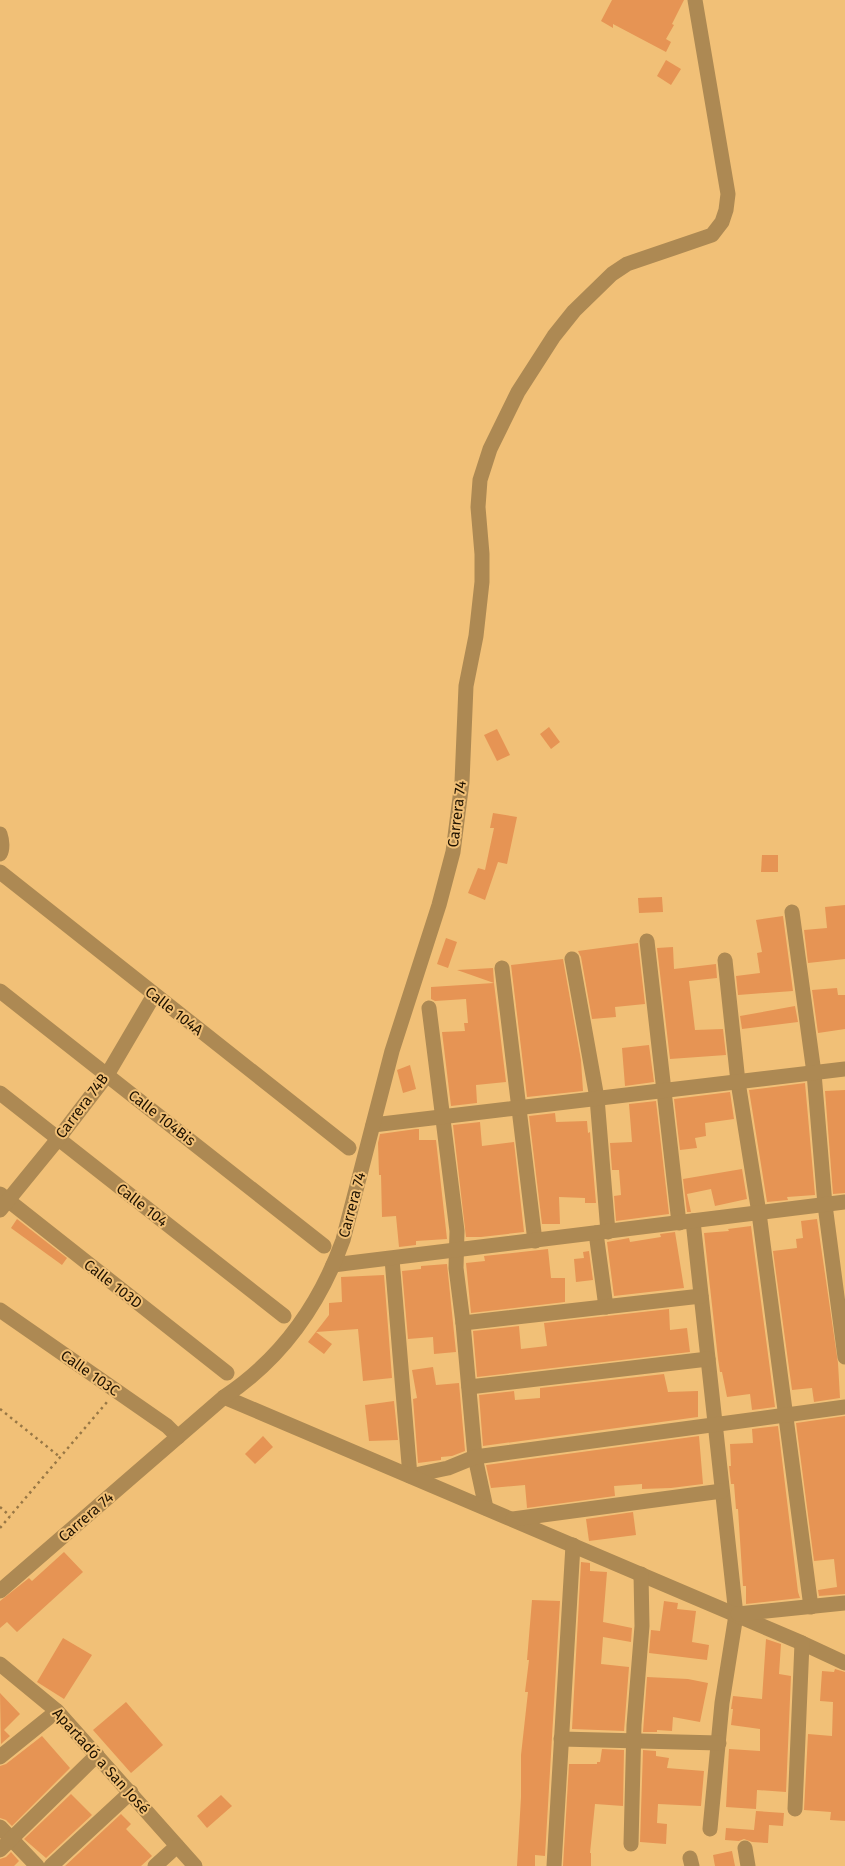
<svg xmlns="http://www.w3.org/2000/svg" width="845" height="1866" font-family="'Fira Sans',sans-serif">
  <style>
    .building { fill: #e69454 }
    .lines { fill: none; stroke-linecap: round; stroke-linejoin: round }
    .path { stroke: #987745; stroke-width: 2.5; stroke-dasharray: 2.5 4; stroke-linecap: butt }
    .minor { stroke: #ad8953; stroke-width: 15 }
    .labels { text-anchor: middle; stroke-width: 4; stroke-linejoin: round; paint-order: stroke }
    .street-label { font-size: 15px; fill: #1f1200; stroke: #f1c077 }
  </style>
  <rect width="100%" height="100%" fill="#f1c077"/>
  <g class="building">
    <path d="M612 0H684L672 24 674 25 666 39 671 42 666 52 613 24V28L601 21Z"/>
    <path d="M666 60 681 69 671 85 657 76Z"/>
    <path d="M549 727 560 742 551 749 540 734Z"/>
    <path d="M497 729 510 755 497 761 484 735Z"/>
    <path d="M493 813 517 817 507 864 498 862 485 900 468 893 478 868 485 870 494 828H490Z"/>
    <path d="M762 855H778V872H761Z"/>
    <path d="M662 897 663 912 639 913 638 898Z"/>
    <path d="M845 905V959L808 963 804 930 827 928 825 907Z"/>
    <path d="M783 916 793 991 738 995 736 976 760 973 757 953 762 952 756 920Z"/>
    <path d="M446 938 457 942 448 968 437 964Z"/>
    <path d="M638 943 645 1004 615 1007 616 1017 592 1019 581 957 578 951Z"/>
    <path d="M673 947 674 969 716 964 717 978 689 981 695 1030 723 1029 726 1055 670 1059 657 948Z"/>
    <path d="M563 959 581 1060 583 1091 527 1097 511 965Z"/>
    <path d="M493 968 494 983 457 970Z"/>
    <path d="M494 983 506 1082 476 1085 477 1103 451 1106 442 1032 465 1031 464 1023H468L466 999 435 1001 431 999V987Z"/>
    <path d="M837 988 838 995H845V1029L818 1033 812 990Z"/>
    <path d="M795 1006 798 1022 742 1029 740 1016Z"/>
    <path d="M649 1045 654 1082 625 1086 622 1048Z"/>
    <path d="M410 1065 416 1089 403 1093 397 1070Z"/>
    <path d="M805 1083 815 1195 787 1197 788 1200 767 1202 749 1090Z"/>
    <path d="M845 1090V1193L833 1194 825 1091Z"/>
    <path d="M730 1092 734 1119 705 1123 706 1136 695 1138 697 1148 680 1150 674 1099Z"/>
    <path d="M656 1101 669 1214 616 1221 614 1196 621 1195 619 1170H612L610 1143 632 1142 629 1104Z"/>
    <path d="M555 1113 556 1122 587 1121 588 1133 590 1132 591 1145 596 1203H585V1198L559 1197 560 1224H542L529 1116Z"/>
    <path d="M480 1122 482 1146 514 1142 524 1232 481 1237H466L453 1125Z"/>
    <path d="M416 1129H419V1140H436L447 1239 416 1241V1245L399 1247 396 1216 382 1217 381 1175H379L378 1143 380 1134Z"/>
    <path d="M742 1169 747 1199 715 1206 711 1189 687 1194 691 1212H687L683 1179Z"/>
    <path d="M17 1219 67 1258 62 1265 11 1228Z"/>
    <path d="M817 1219 838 1363 840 1398 814 1402 812 1388 792 1390 773 1251 797 1248 796 1239 803 1238 801 1221Z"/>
    <path d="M751 1226 775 1407 752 1410 750 1394 727 1397 722 1372H720L718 1359 704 1233 729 1231 728 1229Z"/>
    <path d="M675 1232 684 1288 614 1296 607 1242 629 1238 630 1242 661 1237 660 1234Z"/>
    <path d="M548 1249 551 1278H565V1302L471 1313 466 1263 485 1261 484 1256Z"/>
    <path d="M589 1251 593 1280 576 1282 574 1259 584 1258 583 1252Z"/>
    <path d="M447 1264 456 1352 434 1354 433 1337 408 1339 402 1271 421 1269V1266Z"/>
    <path d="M384 1275 392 1378 363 1381 358 1329 316 1332 332 1344 324 1354 308 1342 329 1315V1303L342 1302 341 1277Z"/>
    <path d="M669 1309 670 1330 687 1328 690 1352 477 1377 473 1331 519 1326 521 1349 547 1346 544 1323Z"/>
    <path d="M433 1367 436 1385 459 1383 465 1451 452 1456 441 1457V1460L418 1463 413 1399 417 1398 412 1370Z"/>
    <path d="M664 1374 668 1392 698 1391V1417L483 1446 479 1395 514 1391 515 1400 540 1398V1388Z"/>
    <path d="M394 1401 398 1440 369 1441 365 1405Z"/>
    <path d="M845 1416V1594L819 1596 818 1590 837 1587 834 1559 814 1561 796 1423Z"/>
    <path d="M778 1426 798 1592 800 1598 746 1604V1586H743L738 1509H736L734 1484H731L729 1466H731L730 1444 753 1443 752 1429Z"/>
    <path d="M263 1436 273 1447 255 1464 245 1454Z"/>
    <path d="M699 1436 703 1484 671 1488 642 1489V1484L614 1486 615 1496 527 1508 525 1485 491 1488 486 1465Z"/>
    <path d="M633 1512 636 1535 589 1541 586 1519Z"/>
    <path d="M64 1552 83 1572 17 1632 7 1622 0 1628V1601L29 1578 32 1581Z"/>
    <path d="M581 1562 590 1563V1571L607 1572 603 1622 632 1628 631 1642 603 1637 601 1664 629 1667 624 1731 572 1729Z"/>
    <path d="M532 1600 560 1601 545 1856 535 1855V1866H517L521 1797V1755L528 1692H525L529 1660H527Z"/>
    <path d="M664 1601 678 1603 677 1609 696 1611 692 1642 709 1645 707 1660 649 1653 651 1630 660 1631Z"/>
    <path d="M63 1638 92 1655 64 1699 37 1682Z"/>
    <path d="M766 1639 781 1644 779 1674 791 1676 786 1792 757 1790 756 1809 726 1807 729 1749 760 1751V1729L731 1725 733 1709H731L733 1696 762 1699Z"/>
    <path d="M835 1669 845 1672V1821L830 1820 831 1812 804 1810 808 1734 832 1736 833 1702 820 1701 822 1671 834 1672Z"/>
    <path d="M647 1677 688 1679 708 1683 700 1722 673 1717 672 1731 657 1730V1732H643Z"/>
    <path d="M0 1693 20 1714 4 1730 10 1736 1 1744Z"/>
    <path d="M126 1702 163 1745 131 1773 93 1730Z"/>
    <path d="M42 1736 70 1768 12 1826 6 1820 0 1818V1766L6 1764Z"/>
    <path d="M602 1749 624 1750 623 1806 595 1804 590 1853H591V1866H563L569 1764H597V1762H600Z"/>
    <path d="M643 1750 656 1751V1756L669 1758 667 1768 704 1771 701 1806 658 1804 657 1823 667 1824 666 1844 640 1842Z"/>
    <path d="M71 1794 92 1815 46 1858 24 1839Z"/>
    <path d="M221 1795 232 1806 207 1828 197 1816Z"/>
    <path d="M756 1811 784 1813 783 1826 769 1825 768 1843 752 1842 744 1839 739 1841 725 1840 726 1828 754 1830Z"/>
    <path d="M121 1814 131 1824 126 1829 152 1856 141 1866H65Z"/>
    <path d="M732 1851 735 1866H715L713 1855Z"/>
    <path d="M11 1852 19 1861 14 1866H0V1859L6 1857Z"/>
  </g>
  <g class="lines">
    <g class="path">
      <path d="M0 1409 60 1457"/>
      <path d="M0 1507 10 1516"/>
      <path d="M0 1528 107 1402"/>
    </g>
    <g class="minor">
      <path d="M0 834C2 840 3 849 0 854"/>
      <path d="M0 872 349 1148"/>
      <path d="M792 912 814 1073 825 1205 845 1357"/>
      <path d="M647 941 679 1223"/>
      <path d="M572 959 597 1098 608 1232"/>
      <path d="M725 960 738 1082 759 1213 811 1607"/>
      <path d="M502 968 535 1241"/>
      <path d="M0 991 324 1246"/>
      <path d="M429 1008 457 1231 456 1268 463 1323 475 1457 486 1508"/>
      <path d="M0 1093 284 1316"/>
      <path d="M373 1125 845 1069"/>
      <path d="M0 1194 227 1373"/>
      <path d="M0 1210 58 1139 107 1075 154 995"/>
      <path d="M693 1221 736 1615 722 1703 710 1829"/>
      <path d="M596 1233 606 1307"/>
      <path d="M392 1259 410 1476 448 1468 475 1457 845 1407"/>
      <path d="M333 1265 845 1202"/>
      <path d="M0 1310 167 1426 178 1437"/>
      <path d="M463 1323 701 1296"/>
      <path d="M469 1387 708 1359"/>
      <path d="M224 1397 802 1643 845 1663"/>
      <path d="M513 1519 722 1491"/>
      <path d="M0 1591 224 1397C281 1359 320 1304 343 1240L392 1051 439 905 453 852 462 782 466 686 476 636 482 582V554L478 507 480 480 490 449 518 392 554 336 574 311 612 274 627 264 712 235 722 222 726 210 728 194 695 0"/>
      <path d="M738 1614 845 1603"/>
      <path d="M0 1664 57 1711 195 1866"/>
      <path d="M561 1739 719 1743"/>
      <path d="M0 1757 57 1711"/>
      <path d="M795 1809 802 1643"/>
      <path d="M0 1827 37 1866"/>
      <path d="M631 1844 634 1725 642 1626 641 1574"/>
      <path d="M745 1848 748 1866"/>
      <path d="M0 1850 97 1755"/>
      <path d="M690 1858 692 1866"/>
      <path d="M51 1866 131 1792"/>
      <path d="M155 1866 177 1846"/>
      <path d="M554 1866 573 1545"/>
    </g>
  </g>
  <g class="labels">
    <g class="street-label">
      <text transform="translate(457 814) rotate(-83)" y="5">Carrera 74</text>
      <text transform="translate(174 1011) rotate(38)" y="5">Calle 104A</text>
      <text transform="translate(82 1106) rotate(-53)" y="5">Carrera 74B</text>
      <text transform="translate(162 1118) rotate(38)" y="5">Calle 104Bis</text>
      <text transform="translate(142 1205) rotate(38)" y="5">Calle 104</text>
      <text transform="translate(352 1205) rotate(-75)" y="5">Carrera 74</text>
      <text transform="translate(113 1284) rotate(38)" y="5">Calle 103D</text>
      <text transform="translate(90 1373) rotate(35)" y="5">Calle 103C</text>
      <text transform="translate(86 1517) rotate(-41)" y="5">Carrera 74</text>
      <text transform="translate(101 1761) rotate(48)" y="5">Apartadó a San José</text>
    </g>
  </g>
</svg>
